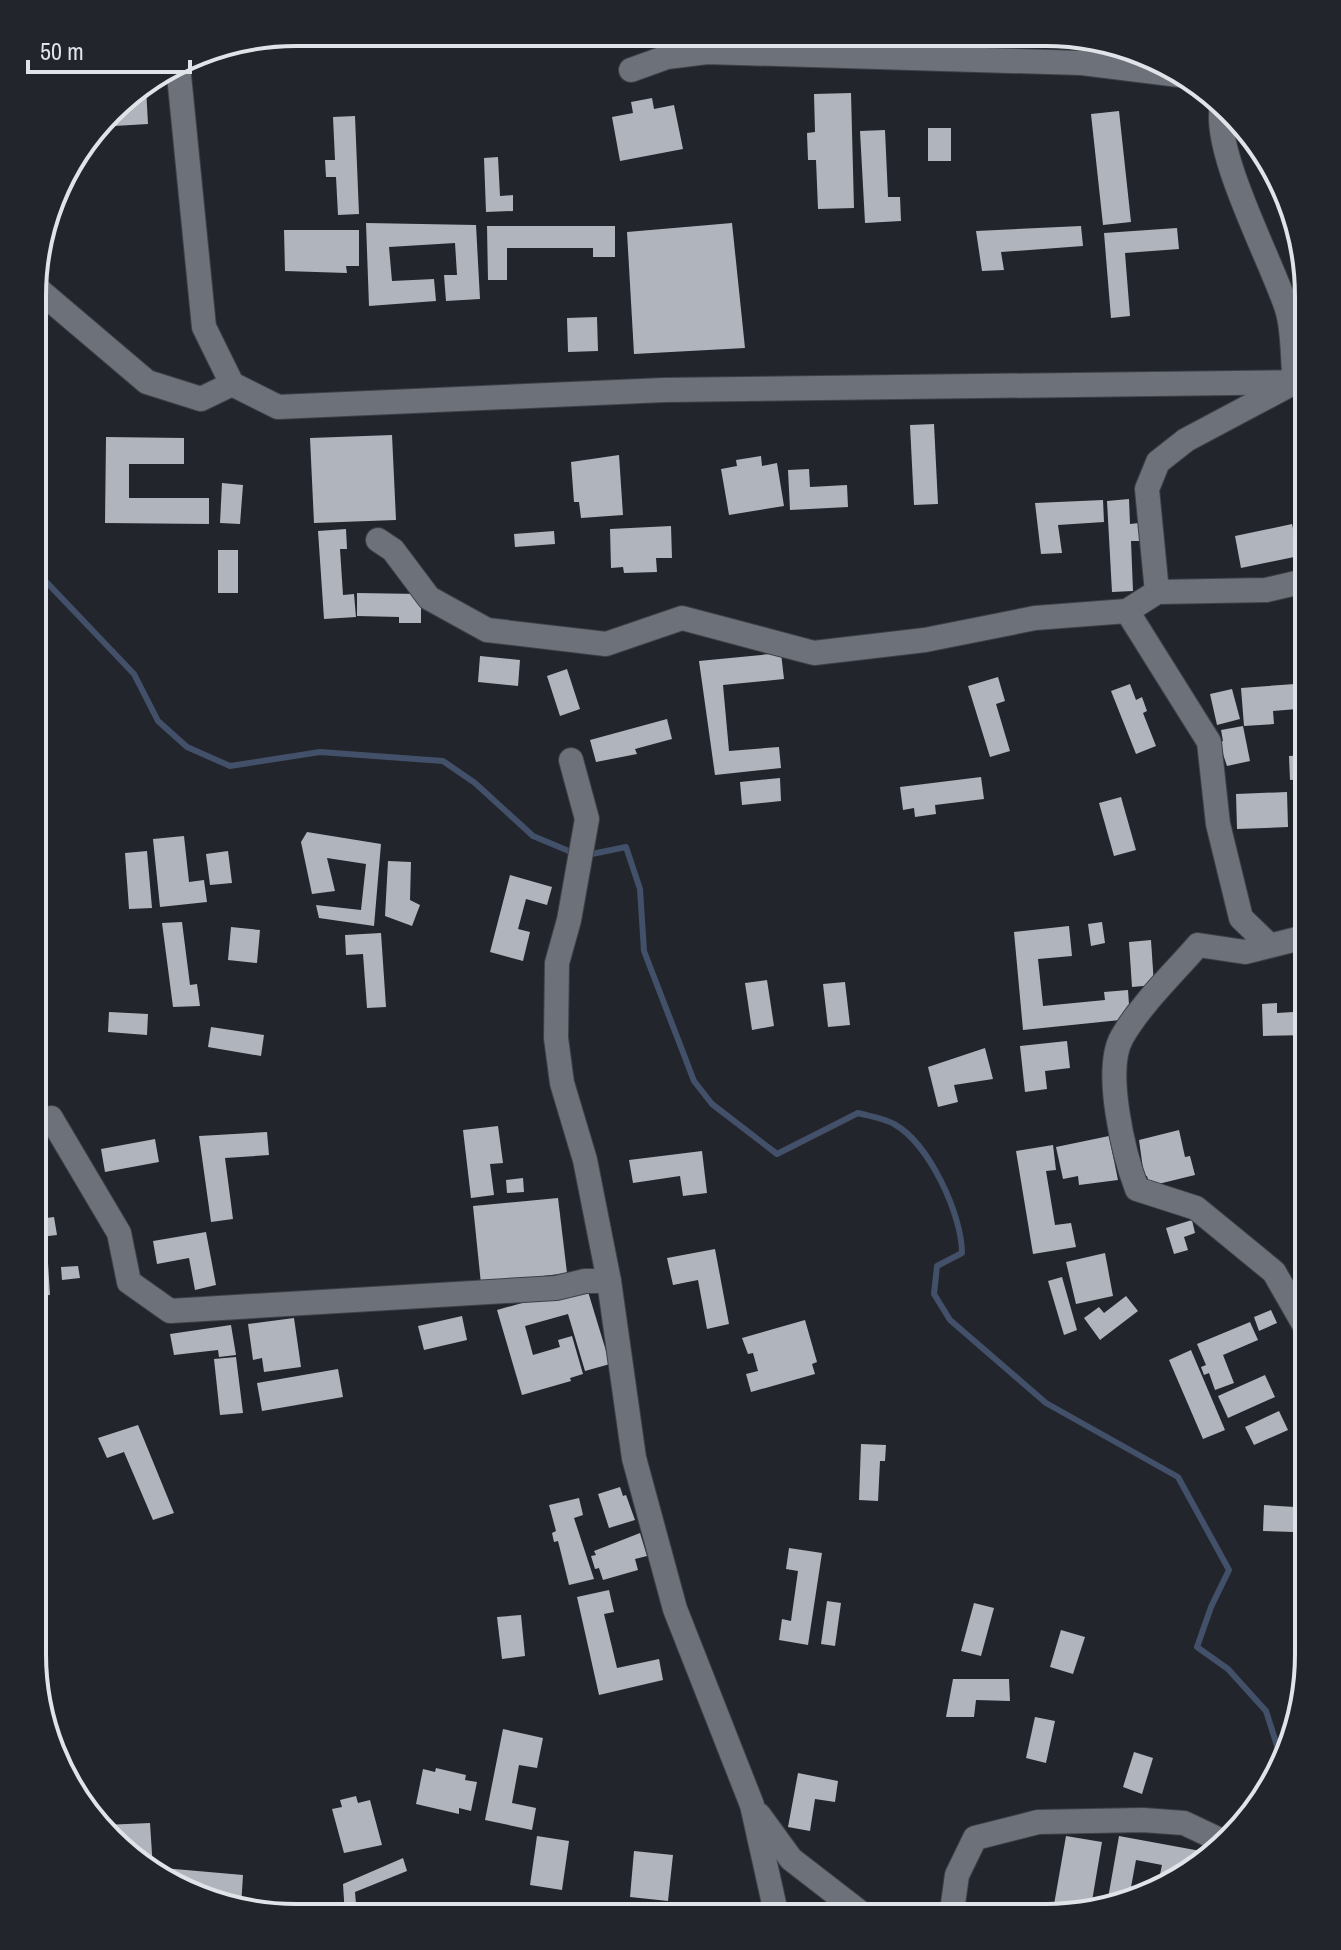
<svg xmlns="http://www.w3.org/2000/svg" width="1341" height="1950" font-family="'Archivo Narrow',sans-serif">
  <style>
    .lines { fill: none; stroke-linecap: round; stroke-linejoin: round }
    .stream { stroke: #435069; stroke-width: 6 }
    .building { fill: #b0b4bd }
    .minor-casing { stroke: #3e4147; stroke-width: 26 }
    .minor { stroke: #6d7179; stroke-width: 24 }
    .rim { fill: none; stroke: #e0e3e7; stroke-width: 4 }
  </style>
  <rect width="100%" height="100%" fill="#22252c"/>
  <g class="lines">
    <g class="stream">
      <path d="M34 569 134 674 158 721 187 747 230 766 320 752 443 761 475 783 533 836 576 854"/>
      <path d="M587 855 626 847 640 889 644 951 694 1081 712 1104 777 1154 858 1113C869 1116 884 1118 894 1124 929 1143 962 1215 962 1253L937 1266 934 1294 950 1320 1046 1403 1178 1477 1229 1570 1211 1607 1197 1647 1228 1669 1266 1711 1280 1755"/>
    </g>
  </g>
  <g class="building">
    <path d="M758 33 853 34V39L758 37Z"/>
    <path d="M137 88H146L148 124 97 127 122 97Z"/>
    <path d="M851 93 854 208 818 209 816 160H808L807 133 815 132 814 94Z"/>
    <path d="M652 98 654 109 674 105 683 149 620 161 612 117 633 113 631 102Z"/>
    <path d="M1119 111 1131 222 1103 225 1091 114Z"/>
    <path d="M355 116 359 214 338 215 336 177H326L325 160H335L333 117Z"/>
    <rect x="928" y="128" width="23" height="33"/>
    <path d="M885 130 888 197H900L901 221 865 223 860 131Z"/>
    <path d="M498 157 500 196 513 195V211L486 212 484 158Z"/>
    <path d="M366 223 476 225 480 299 446 301 444 275H457L455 243 389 247 392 281 434 279 436 301 369 306Z"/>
    <path d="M732 223 745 348 634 354 627 232Z"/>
    <path d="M487 226H615V257H593V248H507V280H488Z"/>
    <path d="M1081 226 1083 246 1001 252 1004 270 982 271 976 231Z"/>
    <path d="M1177 228 1179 249 1125 253 1130 316 1111 318 1104 233Z"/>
    <path d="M284 230H359V266H346L347 273 285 271Z"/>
    <path d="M597 317 598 351 568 352 567 318Z"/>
    <path d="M934 424 938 504 914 505 910 425Z"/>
    <path d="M392 435 396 520 314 523 310 438Z"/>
    <path d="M106 437 184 438V464H129V498H209V524L105 523Z"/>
    <path d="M619 455 623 515 581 518 579 502H574L571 462Z"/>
    <path d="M761 456 762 466 777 463 784 506 729 515 721 469 737 466 736 460Z"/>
    <path d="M809 469 810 487 847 485 848 507 790 510 788 470Z"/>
    <path d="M222 483 243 485 240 524 220 523Z"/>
    <path d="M1129 499 1130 524 1139 523V541H1131L1133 591 1112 592 1107 501Z"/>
    <path d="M1309 499V556H1307L1296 502Z"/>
    <path d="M1103 500 1104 522 1058 525 1062 553 1041 554 1035 503Z"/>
    <path d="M1292 524 1299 556 1241 568 1235 536Z"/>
    <path d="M671 526 672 558H656L657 572 624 573 623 567 611 568 610 529Z"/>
    <path d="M346 529 347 549H340L343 595 354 594 356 617 324 619 318 531Z"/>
    <path d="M554 531 555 544 515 547 514 534Z"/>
    <rect x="218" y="550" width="20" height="43"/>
    <path d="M357 593 421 594V623H399V617L357 616Z"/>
    <path d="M781 653 784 679 723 685 729 751 779 747 781 768 715 775 699 661Z"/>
    <path d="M480 656 520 660 518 686 478 682Z"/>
    <path d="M567 669 580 709 560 716 547 676Z"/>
    <path d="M998 677 1005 701 996 704 1010 751 990 757 968 686Z"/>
    <path d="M1309 683V708L1273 711 1274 724 1244 726 1241 688Z"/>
    <path d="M1130 684 1136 700 1142 697 1147 711 1143 713 1156 746 1136 754 1111 691Z"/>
    <path d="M1232 689 1240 719 1217 725 1210 694Z"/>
    <path d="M667 719 672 739 635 749 637 754 596 762 590 740Z"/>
    <path d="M1243 726 1250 761 1227 766 1219 742 1223 741 1221 730Z"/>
    <path d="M1309 755V779L1290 780 1289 756Z"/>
    <path d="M981 777 984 799 935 805 936 814 915 817 914 808 903 810 900 787Z"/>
    <path d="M780 778 781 801 742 805 740 782Z"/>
    <path d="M1309 790V826H1296L1295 791Z"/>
    <path d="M1287 792 1288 827 1237 829 1236 794Z"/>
    <path d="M1121 797 1136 850 1114 856 1099 803Z"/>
    <path d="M307 832 381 844 374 926 319 918 316 905 361 910 366 864 327 858 335 891 312 894 301 842Z"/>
    <path d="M184 836 189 882 204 880 207 902 160 907 153 839Z"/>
    <path d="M147 851 152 908 129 909 125 853Z"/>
    <path d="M228 851 232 883 210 885 206 854Z"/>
    <path d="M388 861 411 862 410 900 420 905 412 926 385 916Z"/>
    <path d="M510 875 552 887 547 905 526 899 518 929 530 932 523 961 490 952Z"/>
    <path d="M182 922 190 985 197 984 200 1006 173 1007 162 923Z"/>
    <path d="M1102 922 1105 943 1091 946 1088 924Z"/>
    <path d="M1069 926 1072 956 1038 959 1043 1006 1105 1000 1104 992 1128 990 1130 1019 1023 1030 1014 932Z"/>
    <path d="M231 927 260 930 257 963 228 960Z"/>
    <path d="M381 933 386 1007 367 1008 363 954 346 955 345 935Z"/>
    <path d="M1151 940 1154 985 1132 987 1129 942Z"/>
    <path d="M767 980 774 1026 752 1030 745 983Z"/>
    <path d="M845 982 850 1025 828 1027 823 984Z"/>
    <path d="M1277 1003V1013L1309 1011V1035L1263 1036 1262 1004Z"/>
    <path d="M109 1012 148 1014 147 1035 108 1032Z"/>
    <path d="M211 1027 264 1035 261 1056 208 1047Z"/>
    <path d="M1067 1041 1070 1068 1045 1071 1047 1089 1025 1092 1020 1046Z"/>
    <path d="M985 1048 993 1079 954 1085 958 1102 938 1107 928 1067Z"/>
    <path d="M498 1126 503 1163 490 1164 494 1195 471 1198 463 1130Z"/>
    <path d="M1179 1130 1185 1157 1190 1156 1195 1175 1150 1186 1147 1176H1144L1139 1140Z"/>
    <path d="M267 1132 269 1155 225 1158 233 1219 211 1222 199 1136Z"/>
    <path d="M1109 1136 1118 1180 1079 1185 1078 1176 1063 1179 1056 1147Z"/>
    <path d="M155 1139 159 1162 105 1172 101 1149Z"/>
    <path d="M1053 1145 1056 1170 1046 1171 1055 1225 1071 1223 1076 1247 1033 1254 1016 1151Z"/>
    <path d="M702 1151 707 1193 683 1196 680 1176 633 1183 629 1160Z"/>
    <path d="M523 1178 524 1192 507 1193 506 1180Z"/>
    <path d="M558 1198 567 1273 481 1284 473 1206Z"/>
    <path d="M54 1217 57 1235 40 1237 38 1219Z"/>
    <path d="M1192 1220 1195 1233 1184 1237 1188 1250 1174 1254 1166 1228Z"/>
    <path d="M206 1232 216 1285 195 1290 189 1258 157 1264 153 1241Z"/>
    <path d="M715 1249 729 1324 707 1329 698 1280 673 1285 667 1258Z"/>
    <path d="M1105 1253 1113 1296 1076 1304 1066 1262Z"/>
    <path d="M48 1263 50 1295 33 1296V1264Z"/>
    <path d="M78 1266 80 1278 62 1280 61 1267Z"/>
    <path d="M1062 1277 1077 1330 1064 1335 1048 1281Z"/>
    <path d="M586 1285 610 1364 585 1371 568 1314 525 1326 533 1355 560 1347 558 1340 572 1336 583 1374 570 1378 571 1381 522 1395 497 1310Z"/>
    <path d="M1126 1296 1138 1311 1100 1340 1084 1318 1099 1307 1104 1313Z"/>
    <path d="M1271 1310 1277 1323 1259 1331 1254 1317Z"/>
    <path d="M462 1316 467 1340 424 1350 418 1326Z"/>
    <path d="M294 1318 301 1367 264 1372 262 1358 253 1360 248 1324Z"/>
    <path d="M805 1320 817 1362 812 1364 815 1374 751 1392 746 1374 758 1371 753 1353 748 1354 742 1338Z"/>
    <path d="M1250 1322 1258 1340 1223 1355 1234 1383 1215 1390 1209 1373 1204 1375 1201 1367 1206 1365 1197 1344Z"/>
    <path d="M231 1325 236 1355 219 1357 218 1350 174 1355 170 1334Z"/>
    <path d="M1191 1350 1225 1430 1203 1439 1169 1360Z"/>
    <path d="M236 1357 243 1413 220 1415 214 1359Z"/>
    <path d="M338 1369 343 1397 262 1411 257 1383Z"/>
    <path d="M1265 1375 1275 1397 1228 1418 1218 1396Z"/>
    <path d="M1279 1411 1288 1430 1254 1445 1245 1427Z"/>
    <path d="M138 1425 174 1513 153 1520 124 1452 107 1458 98 1438Z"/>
    <path d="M861 1444 886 1445 885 1461H880L878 1501 859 1500Z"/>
    <path d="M620 1487 623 1496 626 1495 635 1520 609 1528 598 1494Z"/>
    <path d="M579 1498 583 1515 574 1518 594 1579 569 1585 558 1541 554 1542 552 1533 556 1531 549 1505Z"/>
    <path d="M1264 1505 1295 1507 1294 1532 1263 1531Z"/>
    <path d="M640 1533 647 1556 635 1559 638 1570 603 1580 599 1568 595 1569 591 1556 596 1555 594 1551Z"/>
    <path d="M789 1548 822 1553 808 1645 779 1640 782 1619 791 1621 798 1571 786 1569Z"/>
    <path d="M609 1590 614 1612 604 1614 617 1668 659 1659 663 1680 599 1695 577 1597Z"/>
    <path d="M827 1601 841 1603 835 1646 821 1644Z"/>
    <path d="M974 1603 994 1608 981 1656 961 1651Z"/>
    <path d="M521 1615 525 1656 502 1659 497 1617Z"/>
    <path d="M1061 1630 1085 1637 1073 1674 1050 1667Z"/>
    <path d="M953 1679H1009L1010 1701 976 1700 974 1717H946Z"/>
    <path d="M1035 1717 1055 1721 1046 1763 1026 1758Z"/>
    <path d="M503 1729 543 1738 537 1768 519 1765 512 1803 536 1808 532 1830 485 1820Z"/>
    <path d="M1134 1752 1153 1758 1142 1794 1123 1787Z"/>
    <path d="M436 1768 466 1775 465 1780 477 1782 471 1811 459 1808V1814L416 1804 423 1769 435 1772Z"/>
    <path d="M798 1773 838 1781 835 1802 815 1799 810 1831 788 1827Z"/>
    <path d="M356 1796 358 1803 370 1800 382 1845 344 1853 332 1809 342 1807 340 1800Z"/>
    <path d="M150 1823 153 1869H148L136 1864V1855H128L104 1825Z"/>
    <path d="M537 1836 569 1841 562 1890 530 1885Z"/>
    <path d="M1066 1836 1102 1842 1091 1907 1052 1916Z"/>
    <path d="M1119 1836 1206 1852 1167 1886 1158 1884 1162 1865 1136 1860 1129 1898 1107 1904Z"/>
    <path d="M634 1851 673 1855 668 1901 630 1897Z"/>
    <path d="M403 1858 407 1871 355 1892 357 1916H345L343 1884Z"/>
    <path d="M163 1868 243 1875 241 1907 162 1875Z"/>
  </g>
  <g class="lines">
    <g class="minor-casing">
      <g id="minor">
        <path d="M178 65 204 327 232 384 278 407 664 390 1309 382"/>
        <path d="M631 70 667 57 707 52 1082 63 1179 75"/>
        <path d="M34 286 147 382 201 399 232 384"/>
        <path d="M378 540 393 550 429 598 487 630 606 644 682 618 814 653 925 640 1035 618 1127 611 1157 592 1266 590 1309 580"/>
        <path d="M1157 592 1147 489 1158 462 1186 440 1295 382C1292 359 1294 331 1287 309 1272 262 1212 151 1222 106"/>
        <path d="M1127 611 1209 742 1218 824 1241 918 1268 944"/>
        <path d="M571 760 587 819 569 920 557 963 556 1038 562 1083 585 1160 609 1281 634 1458 675 1609 752 1805 777 1917"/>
        <path d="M33 1121 51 1118 119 1233 129 1282 170 1311 556 1288 585 1281H609"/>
        <path d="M1309 1333 1274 1272 1196 1208 1137 1189C1124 1155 1103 1070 1122 1037 1141 1004 1173 974 1198 945L1245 952 1309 936"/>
        <path d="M759 1815 791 1859 866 1917"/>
        <path d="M951 1918 957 1875 975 1838 1038 1822 1143 1820 1184 1823 1220 1840"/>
      </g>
    </g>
    <use href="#minor" class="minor"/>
  </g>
  <path d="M0 0H1341V1950H0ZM296 46H1045A250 250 0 0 1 1295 296V1654A250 250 0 0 1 1045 1904H296A250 250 0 0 1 46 1654V296A250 250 0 0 1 296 46Z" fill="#22252c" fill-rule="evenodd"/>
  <path class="rim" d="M296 46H1045A250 250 0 0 1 1295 296V1654A250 250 0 0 1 1045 1904H296A250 250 0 0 1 46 1654V296A250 250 0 0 1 296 46Z"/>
  <path d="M28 60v12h162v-12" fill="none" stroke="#e0e3e7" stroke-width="4"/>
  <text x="40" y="60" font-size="24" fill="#e0e3e7" stroke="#22252c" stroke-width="6" paint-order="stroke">50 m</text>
</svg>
